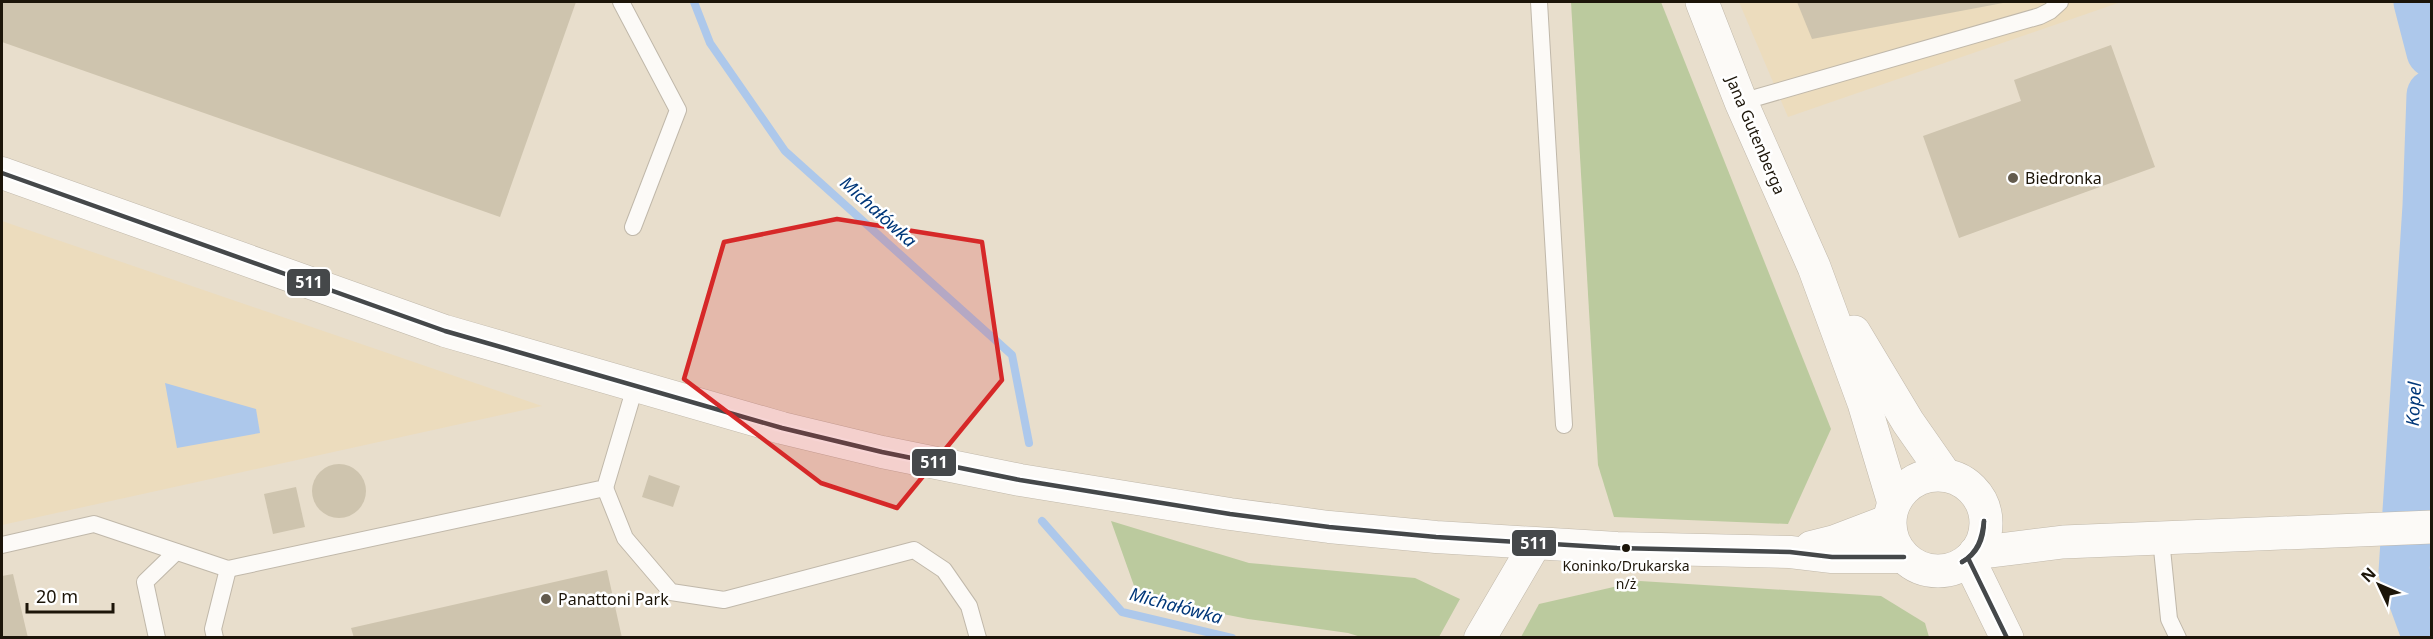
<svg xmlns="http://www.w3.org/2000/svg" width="2433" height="639" font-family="'Noto Sans',sans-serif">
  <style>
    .built { fill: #ecdcbd }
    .forest { fill: #bbca9e }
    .water { fill: #adc8eb }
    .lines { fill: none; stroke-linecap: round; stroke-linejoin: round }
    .stream { stroke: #adc8eb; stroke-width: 8 }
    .river { stroke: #adc8eb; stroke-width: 51 }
    .building { fill: #cec4ae }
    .service-casing { stroke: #c0b8aa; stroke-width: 18 }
    .minor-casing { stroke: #c0b8aa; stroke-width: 33 }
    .tertiary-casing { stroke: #c0b8aa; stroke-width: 34 }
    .service { stroke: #fcfaf7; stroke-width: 16 }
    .minor { stroke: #fcfaf7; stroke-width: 32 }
    .tertiary { stroke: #fcfaf7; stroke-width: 33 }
    .bus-1-casing { stroke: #fff; stroke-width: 9 }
    .bus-1 { stroke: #45484a; stroke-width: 4.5 }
    .marked { fill: #d62828; fill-opacity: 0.2; stroke: #d62828; stroke-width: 4.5; stroke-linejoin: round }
    .poi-dot { fill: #635b4d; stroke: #fff; stroke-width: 2 }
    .bus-dot { fill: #1c1509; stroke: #fff; stroke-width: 2 }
    .labels { text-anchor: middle; stroke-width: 5; stroke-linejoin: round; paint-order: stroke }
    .bus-label { font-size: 14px; fill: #1c1509; stroke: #fff }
    .street-label { font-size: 16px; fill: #1c1509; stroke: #fff }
    .poi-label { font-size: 16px; fill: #1c1509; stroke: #fff; text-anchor: start }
    .water-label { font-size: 18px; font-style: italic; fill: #003779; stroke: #fff }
    .line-badge { stroke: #fff; stroke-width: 2 }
    .badge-label { font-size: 16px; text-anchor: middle; font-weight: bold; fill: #fff }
  </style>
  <rect width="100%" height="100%" fill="#e8decc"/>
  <g class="built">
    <path d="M1739 2H2121L1788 117Z"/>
    <path d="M2 221 542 406 2 525Z"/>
  </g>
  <g class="forest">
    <path d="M1571 2H1661L1831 429 1788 524 1614 517 1598 465Z"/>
    <path d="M1111 521 1249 563 1415 578 1460 599 1439 637H1361L1348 633 1248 619 1138 597Z"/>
    <path d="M1640 581 1881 596 1925 623 1929 637H1521L1539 604Z"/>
  </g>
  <path class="water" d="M165 383 256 409 260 433 177 448Z"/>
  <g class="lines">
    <g class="stream">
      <path d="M694 2 710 43 785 151 1012 355 1029 443"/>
      <path d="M1042 521 1122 612 1232 638"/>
    </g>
    <g class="river">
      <path d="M2419 2 2432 52"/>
      <path d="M2428 638 2404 572 2428 206 2432 95"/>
    </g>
  </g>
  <g class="building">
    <path d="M2 2H576L500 217 2 42Z"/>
    <path d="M1797 2H2003V3L1812 39Z"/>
    <path d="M2111 45 2155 167 1959 238 1923 136 2021 101 2014 80Z"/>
    <circle cx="339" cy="491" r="27"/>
    <path d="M649 475 680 486 673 507 642 497Z"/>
    <path d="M296 487 305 527 273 534 264 494Z"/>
    <path d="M607 570 622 638H354L351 628Z"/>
    <path d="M13 574 28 638H2V576Z"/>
  </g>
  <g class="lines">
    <g class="service-casing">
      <g id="service">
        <path d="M621 2 678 110 633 227"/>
        <path d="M1539 2 1564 425"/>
        <path d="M1741 102 2040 16 2050 11 2060 2"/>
        <path d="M605 488 625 538 671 592 724 600 914 550 944 570 969 606 978 638"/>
        <path d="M2161 539 2169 619 2178 638"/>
        <path d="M2 545 94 524 228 569 605 488 635 387"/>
        <path d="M157 638 145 582 176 552"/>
        <path d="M215 638 213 629 228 569"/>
      </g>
    </g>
    <g class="minor-casing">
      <g id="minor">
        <path d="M2 173 445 331 782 428 882 452 1020 480 1230 514 1329 527 1436 537 1617 548 1790 552 1832 557H1904"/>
        <path d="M1811 547 1835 541 1890 520"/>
        <path d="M1480 638 1535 544"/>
      </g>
    </g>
    <g class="tertiary-casing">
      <g id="tertiary">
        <path d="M1702 2 1741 102 1814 267 1864 403 1894 503"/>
        <path d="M1854 332 1908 422 1945 475"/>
        <circle cx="1938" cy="523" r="48"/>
        <path d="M1975 553 2063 542 2432 527"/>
        <path d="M1969 560 2007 638"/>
      </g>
    </g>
    <use href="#service" class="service"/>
    <use href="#minor" class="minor"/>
    <use href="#tertiary" class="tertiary"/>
    <g class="bus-1-casing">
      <g id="bus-1">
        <path d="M2 173 445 331 782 428 882 452 1020 480 1230 514 1329 527 1436 537 1617 548 1790 552 1832 557H1904"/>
        <path d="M1969 560 2007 638"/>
        <path d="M1962 562C1978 552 1982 538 1984 521"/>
        <path d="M1962 562C1979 553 1984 538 1984 521"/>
      </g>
    </g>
    <use href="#bus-1" class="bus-1"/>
  </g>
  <path class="marked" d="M837 219 982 242 1002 380 897 508 821 483 684 379 724 242Z"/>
  <g class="poi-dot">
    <circle cx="2013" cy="178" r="6"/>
    <circle cx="546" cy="599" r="6"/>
  </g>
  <circle class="bus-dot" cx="1626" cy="548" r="5"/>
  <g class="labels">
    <g class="bus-label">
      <text x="1626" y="571">Koninko/Drukarska<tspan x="1626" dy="18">n/ż</tspan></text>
    </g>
    <g class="street-label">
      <text transform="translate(1756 135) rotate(67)" y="6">Jana Gutenberga</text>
    </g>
    <g class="poi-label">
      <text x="2025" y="184">Biedronka</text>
      <text x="558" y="605">Panattoni Park</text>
    </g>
    <g class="water-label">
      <text transform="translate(878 212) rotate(42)" y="6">Michałówka</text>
      <text transform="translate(2414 404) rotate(-87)" y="6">Kopel</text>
      <text transform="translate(1176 606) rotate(15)" y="6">Michałówka</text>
    </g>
  </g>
  <g class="line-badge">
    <rect x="286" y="268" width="45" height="29" rx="6" fill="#45484a"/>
    <rect x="911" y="448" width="46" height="29" rx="6" fill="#45484a"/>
    <rect x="1511" y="529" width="46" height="28" rx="6" fill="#45484a"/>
  </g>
  <g class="badge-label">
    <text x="309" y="288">511</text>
    <text x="934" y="468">511</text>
    <text x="1534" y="549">511</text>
  </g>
  <rect width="2433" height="639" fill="none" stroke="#1c1509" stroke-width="6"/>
  <g transform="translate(2379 585) rotate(314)" stroke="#ffffff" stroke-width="4.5" paint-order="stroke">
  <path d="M0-4.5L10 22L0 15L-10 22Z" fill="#1c1509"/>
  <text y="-9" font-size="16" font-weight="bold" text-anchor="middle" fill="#1c1509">N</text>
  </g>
  <path d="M27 603v9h86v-9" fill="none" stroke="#1c1509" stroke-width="3"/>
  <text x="36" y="603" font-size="18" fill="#1c1509" stroke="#ffffff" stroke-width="4.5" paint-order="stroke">20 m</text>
</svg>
